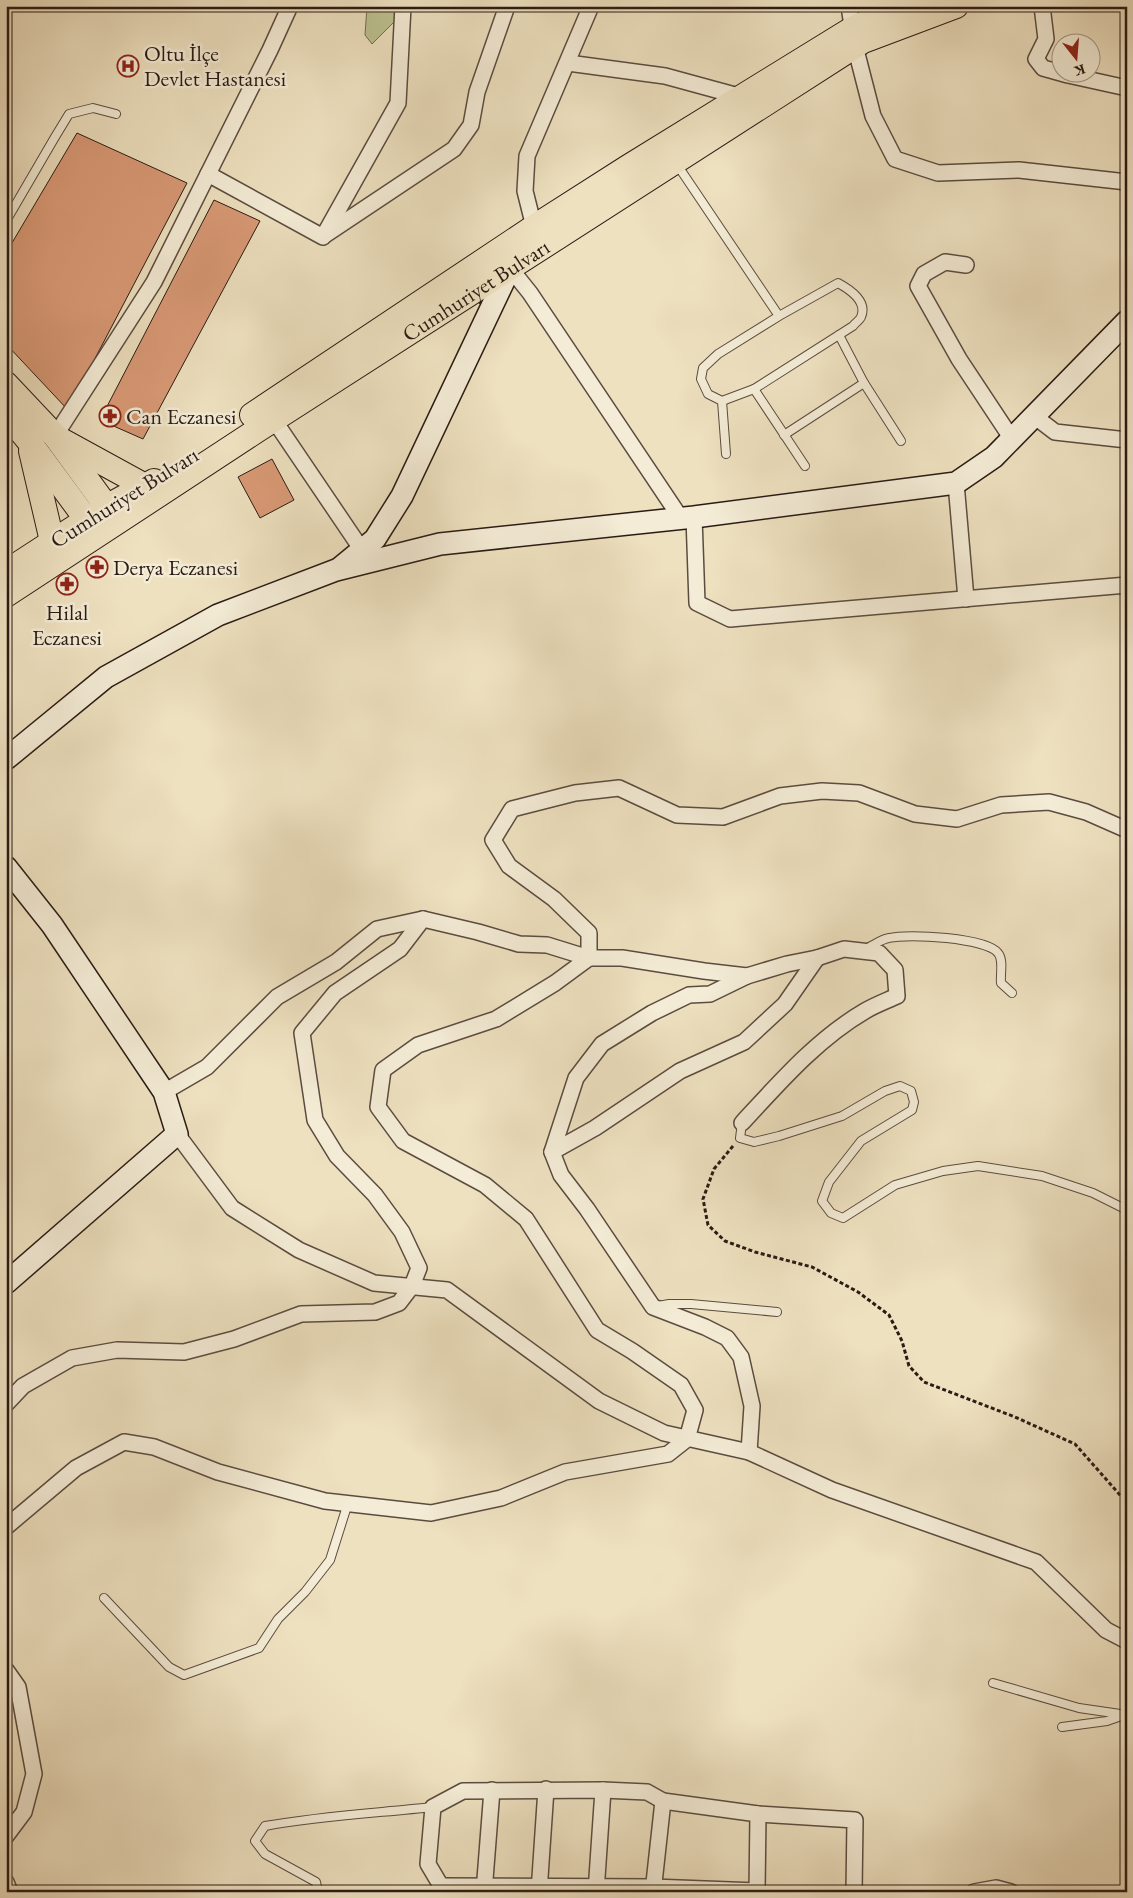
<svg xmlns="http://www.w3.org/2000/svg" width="1133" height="1898" font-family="'EB Garamond',serif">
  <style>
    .green { fill: #bcc290; stroke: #736e52 }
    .building { fill: #d99a76; stroke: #2a1b15 }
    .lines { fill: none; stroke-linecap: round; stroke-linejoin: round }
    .lane-casing { stroke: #5b4c40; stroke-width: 10 }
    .street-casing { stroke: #5b4c40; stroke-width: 18 }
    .secondary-casing { stroke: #2a1b15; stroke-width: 24 }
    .primary-casing { stroke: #2a1b15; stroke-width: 26 }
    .path { stroke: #2a1b15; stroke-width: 3; stroke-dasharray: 4 2.5; stroke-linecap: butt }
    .lane { stroke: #f4ecd6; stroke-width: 8 }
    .street { stroke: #f4ecd6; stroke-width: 15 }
    .secondary { stroke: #f4ecd6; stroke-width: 21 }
    .primary { stroke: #eee1c0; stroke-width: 24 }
    .labels { text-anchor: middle; stroke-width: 5; stroke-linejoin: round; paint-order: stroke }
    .poi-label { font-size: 22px; fill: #2a1b15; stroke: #f4ecd6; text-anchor: start }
    .street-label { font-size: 22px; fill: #2a1b15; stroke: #f4ecd6 }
  </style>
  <rect width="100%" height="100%" fill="#eee1c0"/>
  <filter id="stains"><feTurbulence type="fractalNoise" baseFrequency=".004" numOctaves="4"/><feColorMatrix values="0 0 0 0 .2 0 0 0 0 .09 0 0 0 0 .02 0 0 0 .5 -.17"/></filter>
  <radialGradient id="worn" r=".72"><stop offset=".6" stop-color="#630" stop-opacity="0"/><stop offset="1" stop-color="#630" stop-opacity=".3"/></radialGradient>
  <path class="green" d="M367 6H397V19L372 44 365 35Z"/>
  <g class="building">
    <path d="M77 133 187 183 68 410 6 344V253Z"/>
    <path d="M214 200 260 221 143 439 100 420Z"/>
    <path d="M272 459 294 500 260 518 238 477Z"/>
  </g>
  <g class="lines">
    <g class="lane-casing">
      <g id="lane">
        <path d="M676 163 779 316 838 283C849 289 868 301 861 317 860 320 855 323 853 326L754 389 722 401 708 394 701 379 703 368 718 354 779 316"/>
        <path d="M6 221 55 137 69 114 93 108 116 114"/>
        <path d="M839 335 864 383 901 441"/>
        <path d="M754 389 805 466"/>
        <path d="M722 401 726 454"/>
        <path d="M784 435 864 383"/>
        <path d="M865 949C873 946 881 939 889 938 908 933 987 938 998 953 1004 960 1000 974 1001 983L1012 993"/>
        <path d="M742 1123 740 1138 754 1142 779 1136 842 1116 885 1091 900 1086 911 1091 914 1102 912 1110 861 1141 829 1182 822 1201 831 1213 843 1218 895 1185 943 1171 978 1166 1042 1176 1093 1193 1127 1210"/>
        <path d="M658 1306 669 1304H691L777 1312"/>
        <path d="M104 1598 169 1667 184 1675 259 1648 278 1619 305 1592 330 1560 348 1503"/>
        <path d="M993 1683 1079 1708 1127 1715"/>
        <path d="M1062 1727 1107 1721 1124 1715"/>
        <path d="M318 1892 316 1882 265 1854 255 1841 265 1826C320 1816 377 1813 433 1807"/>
      </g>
    </g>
    <g class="street-casing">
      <g id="street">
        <path d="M849 6 855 46 873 116 895 159 938 173 1019 170 1127 182"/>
        <path d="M1042 6 1046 39 1036 59 1043 68 1068 75 1127 88"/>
        <path d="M568 63 665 76 742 97"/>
        <path d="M208 174 323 237 398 103 403 6"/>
        <path d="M534 227 525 191 527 156 591 6"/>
        <path d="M325 235 454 149 471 125 477 92 507 6"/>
        <path d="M966 265 945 262 924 274 918 286 959 359 1012 439"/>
        <path d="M510 268 530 293 680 517"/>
        <path d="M1034 416 1055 432 1127 440"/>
        <path d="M274 420 362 550 368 556"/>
        <path d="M55 436 154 282 270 50 290 6"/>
        <path d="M956 483 966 599"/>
        <path d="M694 517 697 603 730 619 1127 585"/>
        <path d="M747 976 710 994 689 995 652 1013 602 1044 576 1078 552 1152 561 1175 587 1209 653 1307 705 1327 727 1338 741 1357 752 1406 749 1452"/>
        <path d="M164 1092 207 1067 277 997 336 962 377 929 423 919 478 932 519 944 547 945 589 958H622L704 971 747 976 787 964 817 958 844 949 879 953 895 970 897 996C886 1001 875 1005 865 1011 817 1039 779 1083 742 1123"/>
        <path d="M177 1134 232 1208 299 1250 374 1283 447 1290 599 1401 664 1433 749 1452 832 1490 1036 1562 1106 1630 1127 1641"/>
        <path d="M552 1152 595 1128 680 1071 744 1042 785 1004 817 958"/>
        <path d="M6 1404 23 1386 72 1358 117 1350 184 1352 234 1339 301 1314 375 1312 399 1303 412 1286 419 1268 402 1232 375 1195 337 1156 315 1120 302 1033 335 993 400 949 423 919"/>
        <path d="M6 1527 76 1468 124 1442 154 1447 218 1472 325 1501 431 1513 501 1498 565 1472 668 1454 687 1439 695 1410 681 1385 632 1351 597 1330 526 1219 485 1185 403 1141 378 1107 383 1070 418 1045 496 1019 555 983 589 958V933L554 899 509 866 493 840 512 809 575 793 619 788 677 815 723 817 780 796 822 791 859 793 915 814 957 819 1001 805 1049 802 1086 812 1127 830"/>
        <path d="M6 1670 18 1687 34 1774 24 1812 6 1836"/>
        <path d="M6 1882 10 1892"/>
        <path d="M441 1886 653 1887 757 1891"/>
        <path d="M440 1892 441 1886 428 1864 433 1807 463 1791 603 1790 647 1792 663 1801 758 1814 855 1820 854 1892"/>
        <path d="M484 1892 492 1790"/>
        <path d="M539 1892 546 1789"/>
        <path d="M596 1892 603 1790"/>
        <path d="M653 1892 663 1801"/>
        <path d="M757 1892 758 1814"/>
        <path d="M974 1892 996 1888 1011 1892"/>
      </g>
    </g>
    <g class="secondary-casing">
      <g id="secondary">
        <path d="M341 567 375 539 402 496 512 264"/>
        <path d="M6 759 106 677 218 615 336 570 440 544 694 517 956 483 994 457 1127 321"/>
        <path d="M6 867 52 925 164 1092 177 1134 6 1283"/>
      </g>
    </g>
    <g class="primary-casing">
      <g id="primary">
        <path d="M6 384 55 436 115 518"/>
        <path d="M6 413 28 440 95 531"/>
        <path d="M252 415 534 227 628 167 852 29 902 6"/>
        <path d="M61 440 145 486"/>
        <path d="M31 451 52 541"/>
        <path d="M6 572 106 507 154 481"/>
        <path id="s1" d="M6 595 256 431 863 41 956 6"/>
      </g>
    </g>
    <path class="path" d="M733 1146 714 1169 703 1199 708 1225 725 1241 755 1252 812 1267 858 1292 889 1315 902 1341 909 1366 924 1382 1015 1417 1075 1444 1127 1503"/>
    <use href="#lane" class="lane"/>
    <use href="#street" class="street"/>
    <use href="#secondary" class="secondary"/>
    <use href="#primary" class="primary"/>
  </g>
  <defs>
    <g id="hospital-ring" transform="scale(1.125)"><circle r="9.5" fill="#f4ecd6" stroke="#8f2418" stroke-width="1.5"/><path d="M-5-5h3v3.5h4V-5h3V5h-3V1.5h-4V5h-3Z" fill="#8f2418"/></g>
    <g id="pharmacy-ring" transform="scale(1.125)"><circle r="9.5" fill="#f4ecd6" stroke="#8f2418" stroke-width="1.5"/><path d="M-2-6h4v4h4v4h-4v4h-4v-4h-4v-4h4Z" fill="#8f2418"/></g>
  </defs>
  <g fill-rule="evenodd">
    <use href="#hospital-ring" x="128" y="66"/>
    <use href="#pharmacy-ring" x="110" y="416"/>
    <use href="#pharmacy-ring" x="97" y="567"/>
    <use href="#pharmacy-ring" x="67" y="584"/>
  </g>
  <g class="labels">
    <g class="poi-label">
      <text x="144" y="61">Oltu İlçe<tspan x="144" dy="25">Devlet Hastanesi</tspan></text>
      <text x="126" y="424">Can Eczanesi</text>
      <text x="113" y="575">Derya Eczanesi</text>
      <text x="67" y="620" text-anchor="middle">Hilal<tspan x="67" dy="25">Eczanesi</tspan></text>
    </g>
    <g class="street-label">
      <text dy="8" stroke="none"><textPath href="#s1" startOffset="560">Cumhuriyet Bulvarı</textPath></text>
      <text transform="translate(124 497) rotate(-32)" y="8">Cumhuriyet Bulvarı</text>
    </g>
  </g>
  <rect width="1133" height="1898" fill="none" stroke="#eee1c0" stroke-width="25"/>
  <rect x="8" y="8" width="1118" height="1883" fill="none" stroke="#2a1b15" stroke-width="2.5"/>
  <rect x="12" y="12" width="1108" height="1873" fill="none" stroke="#2a1b15"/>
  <g transform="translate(1076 58) rotate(163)"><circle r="24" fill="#f4ecd6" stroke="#a39889"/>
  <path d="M0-4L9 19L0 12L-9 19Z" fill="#8f2418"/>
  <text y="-8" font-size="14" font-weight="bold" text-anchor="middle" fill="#2a1b15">K</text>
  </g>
  <rect width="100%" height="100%" filter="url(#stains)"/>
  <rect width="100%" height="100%" fill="url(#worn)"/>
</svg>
